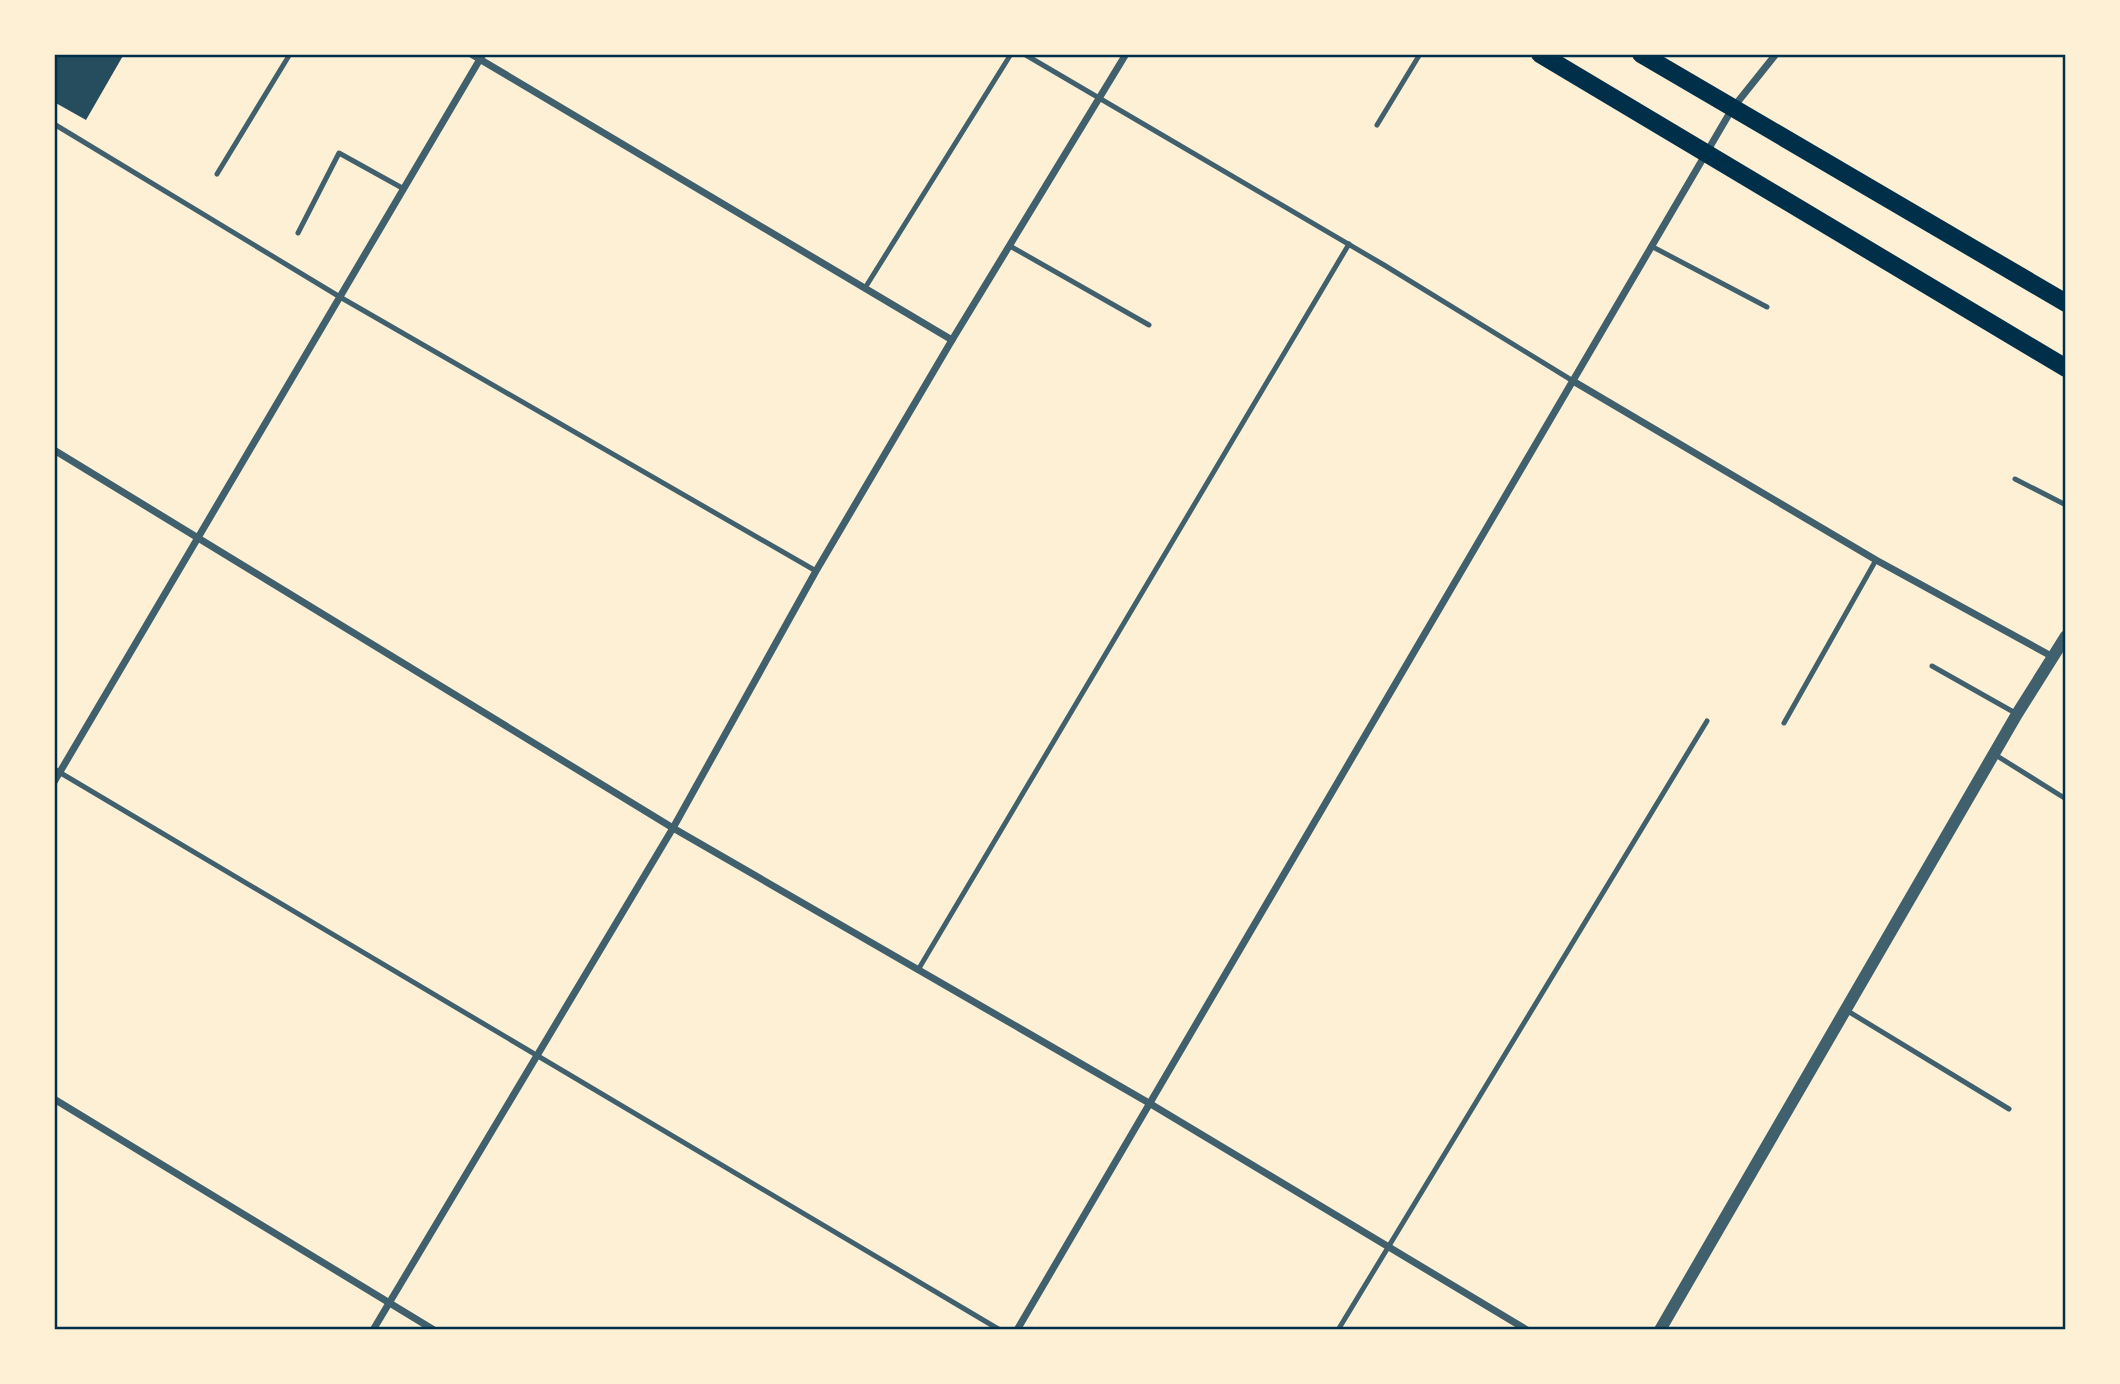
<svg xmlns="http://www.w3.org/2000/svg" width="2120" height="1384" font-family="'Exo 2',sans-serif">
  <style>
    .building { fill: #264d5e }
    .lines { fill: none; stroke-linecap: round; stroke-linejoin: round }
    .service { stroke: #3f606c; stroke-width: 5 }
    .minor { stroke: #3f606c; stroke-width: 7 }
    .tertiary { stroke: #3f606c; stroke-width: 12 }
    .primary { stroke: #003049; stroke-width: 18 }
    .neatline { fill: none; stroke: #003049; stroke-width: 2.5 }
  </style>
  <rect width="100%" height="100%" fill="#fdf0d5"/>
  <path class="building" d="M54 54H124L86 120 54 102Z"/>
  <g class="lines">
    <g class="service">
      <path d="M1024 54 1384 265 1573 381"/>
      <path d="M54 124 340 297 816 571"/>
      <path d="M1377 125 1420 54"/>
      <path d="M217 174 290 54"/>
      <path d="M298 233 339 153 404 189"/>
      <path d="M1010 246 1149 325"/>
      <path d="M1651 246 1767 307"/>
      <path d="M865 288 1011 54"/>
      <path d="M2015 479 2066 505"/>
      <path d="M1932 666 2017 714"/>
      <path d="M1784 723 1876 560"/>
      <path d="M1994 754 2066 799"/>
      <path d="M54 769 1000 1330"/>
      <path d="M918 970 1349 244"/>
      <path d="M1846 1010 2009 1109"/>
      <path d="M1338 1330 1707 721"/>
    </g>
    <g class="minor">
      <path d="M471 54 952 340"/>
      <path d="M1573 381 1876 560 2053 657"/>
      <path d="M54 450 673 828 1149 1103 1527 1330"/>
      <path d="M54 782 483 54"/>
      <path d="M54 1099 434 1330"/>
      <path d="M373 1330 673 828 816 571 952 340 1126 54"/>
      <path d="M1017 1330 1732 109 1776 54"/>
    </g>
    <path class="tertiary" d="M1660 1330 2017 714 2066 636"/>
    <g class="primary">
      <path d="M1540 54 2066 368"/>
      <path d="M1641 54 2066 303"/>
    </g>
  </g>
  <rect width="2120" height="1384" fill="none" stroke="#fdf0d5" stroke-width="112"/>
  <rect x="56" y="56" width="2008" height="1272" class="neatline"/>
</svg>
